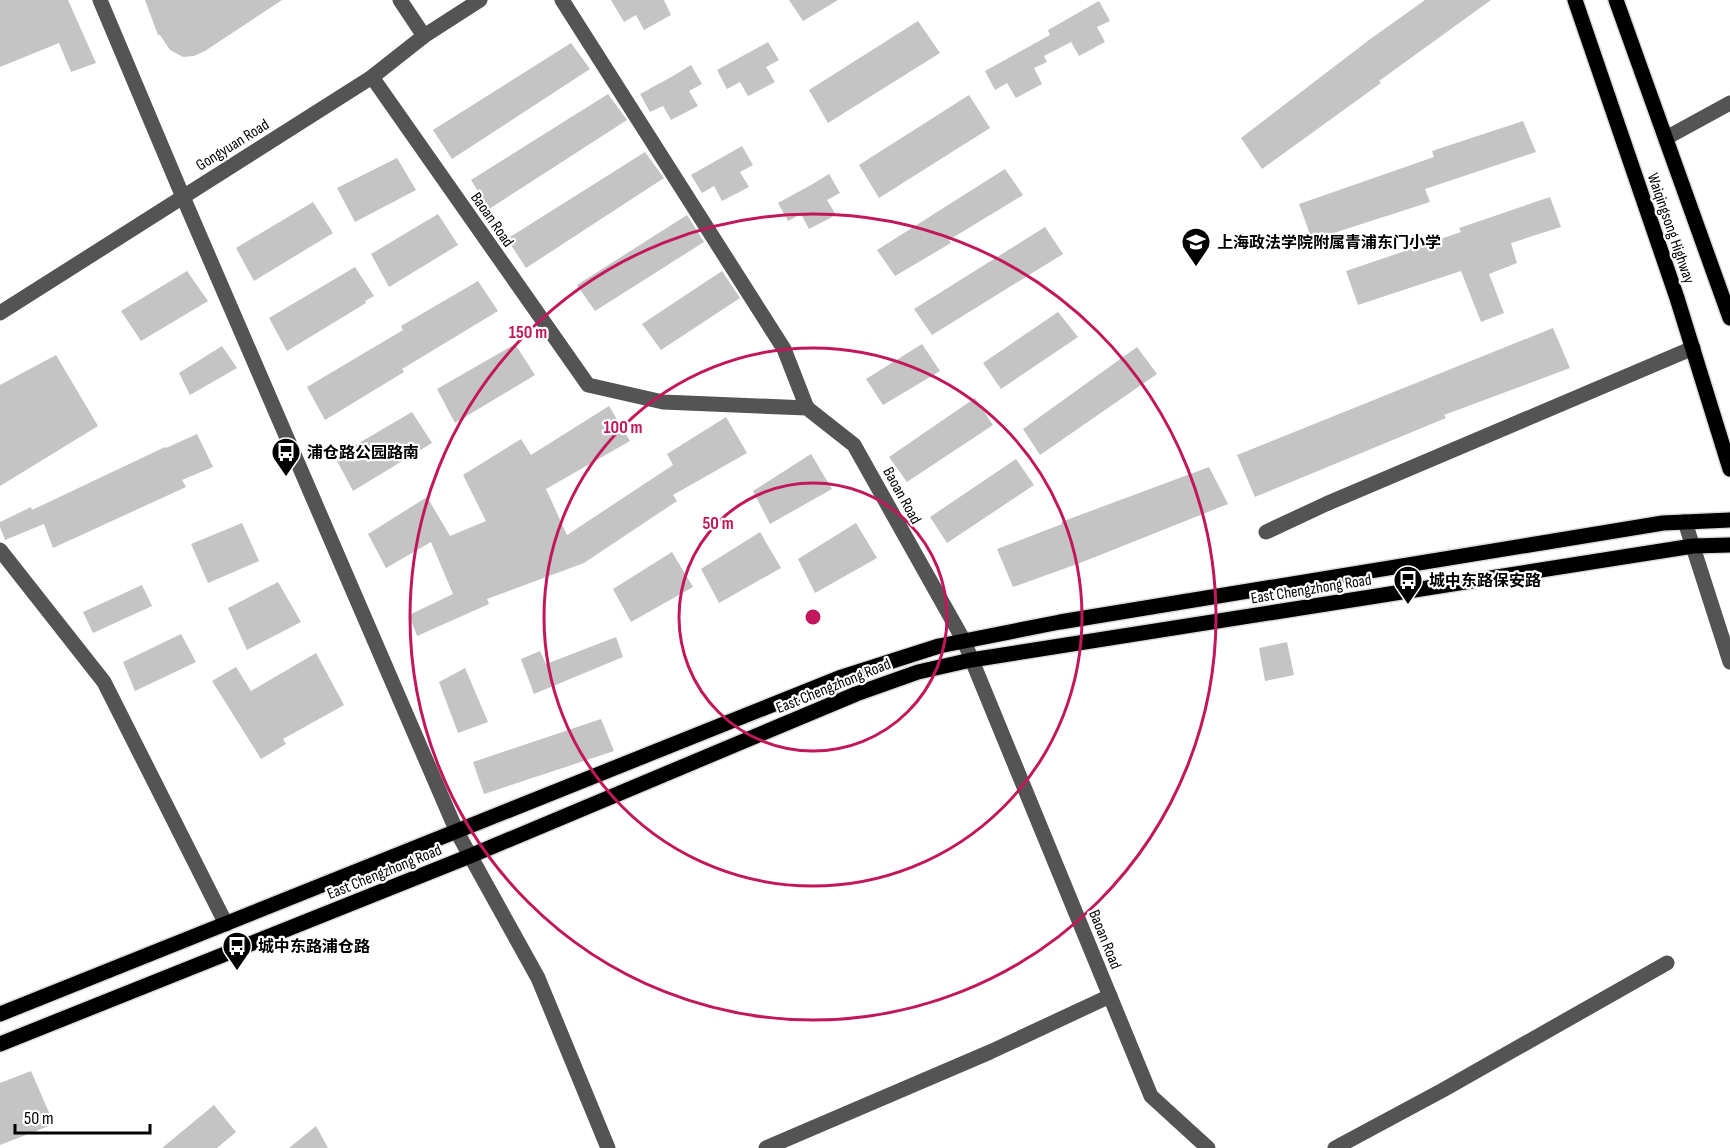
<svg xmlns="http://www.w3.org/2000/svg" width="1730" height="1148" font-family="'Sofia Sans Condensed','Noto Sans SC',sans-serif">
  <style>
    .building { fill: #c4c4c4 }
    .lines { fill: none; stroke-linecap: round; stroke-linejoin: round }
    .major-casing { stroke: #dbdbdb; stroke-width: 18 }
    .minor { stroke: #545454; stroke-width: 15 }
    .major { stroke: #000; stroke-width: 15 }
    .ring { fill: none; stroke: #c2185b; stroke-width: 3 }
    .labels { text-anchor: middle; stroke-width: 4.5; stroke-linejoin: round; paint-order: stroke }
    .street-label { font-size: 16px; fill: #000; stroke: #fff }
    .poi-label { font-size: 16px; font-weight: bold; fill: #000; stroke: #fff; text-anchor: start }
    .centre { fill: #c2185b; stroke: #fff; stroke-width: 3 }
    .ring-label { font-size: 18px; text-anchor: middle; font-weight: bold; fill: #c2185b; stroke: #fff; stroke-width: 4.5; stroke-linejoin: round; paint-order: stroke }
  </style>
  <rect width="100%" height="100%" fill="#fff"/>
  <g class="building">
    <path d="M0 0H68L96 63 71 72 59 43 0 67Z"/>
    <path d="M145 0H282L205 51 194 56 183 57 170 50 160 35H158Z"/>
    <path d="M611 0H664L671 15 644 30 636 15 624 22Z"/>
    <path d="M789 0H838L803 21Z"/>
    <path d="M1425 0H1491L1379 81 1381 83 1262 169 1241 138 1369 40Z"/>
    <path d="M1099 1 1110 21 1097 27 1105 42 1079 56 1071 42 1044 56 1047 62 1034 68 1042 84 1016 98 1007 83 995 90 985 71 1050 35 1048 30Z"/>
    <path d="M918 21 940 53 828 123 809 90Z"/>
    <path d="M768 42 779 60 766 67 775 82 748 96 740 82 727 89 717 70Z"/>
    <path d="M571 43 590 69 452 159 433 130Z"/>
    <path d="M691 65 702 84 689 91 698 106 671 120 663 106 650 112 640 94 673 76Z"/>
    <path d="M608 94 627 120 489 209 471 180Z"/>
    <path d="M969 95 990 128 879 198 859 165Z"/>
    <path d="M1523 121 1536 152 1425 189 1430 202 1312 240 1299 204 1434 157 1432 151Z"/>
    <path d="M742 146 753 165 740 172 749 187 722 201 714 186 702 193 691 175Z"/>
    <path d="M645 152 664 178 526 268 507 239Z"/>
    <path d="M397 158 416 190 355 222 337 188Z"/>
    <path d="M1005 169 1023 195 949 240 951 243 895 276 877 250Z"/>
    <path d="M829 174 840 193 827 200 836 215 809 229 801 214 788 221 778 203 811 185Z"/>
    <path d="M1550 197 1561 227 1511 243 1517 263 1489 274 1504 313 1481 322 1461 271 1358 305 1346 271 1461 232 1459 228Z"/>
    <path d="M313 202 333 233 254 281 236 248Z"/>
    <path d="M438 214 458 245 389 287 371 254Z"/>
    <path d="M687 215 704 242 595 311 577 285Z"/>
    <path d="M1045 227 1063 254 932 335 914 309Z"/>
    <path d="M355 267 374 296 365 301 366 303 287 351 269 318Z"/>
    <path d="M187 271 208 301 141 341 121 311Z"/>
    <path d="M722 271 740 298 661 350 642 324Z"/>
    <path d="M478 281 498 311 402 369 404 372 325 420 307 387 403 330 401 326Z"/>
    <path d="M1058 312 1078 337 1001 389 983 363Z"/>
    <path d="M1553 328 1570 368 1444 415 1446 418 1255 497 1237 455Z"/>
    <path d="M515 344 535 375 455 423 437 389Z"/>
    <path d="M922 344 940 371 883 405 866 379Z"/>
    <path d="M222 346 237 368 190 395 179 373Z"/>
    <path d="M1137 347 1157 374 1040 455 1023 429Z"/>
    <path d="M56 355 98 426 0 486V385Z"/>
    <path d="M975 398 993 425 907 482 889 457Z"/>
    <path d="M609 406 630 441 546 489 567 535 673 465 667 454 726 417 747 453 673 495 677 501 584 563 487 599 489 604 417 636 409 615 453 594 431 542 386 568 368 534 427 497 450 536 486 521 463 475 521 439 531 455Z"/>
    <path d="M412 412 432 443 353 491 335 457Z"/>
    <path d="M197 434 213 467 182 480 186 487 53 548 44 524 5 540 0 527V522L31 507 32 510 165 447 166 448Z"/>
    <path d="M811 454 832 489 770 524 753 491Z"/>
    <path d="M1016 459 1034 485 947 543 930 517Z"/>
    <path d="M1209 467 1228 504 1080 563 1013 587 997 549 1062 524 1061 522Z"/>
    <path d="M242 523 259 561 208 583 191 544Z"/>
    <path d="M856 523 877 558 815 593 798 559Z"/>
    <path d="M760 532 781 568 719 603 701 569Z"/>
    <path d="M672 552 693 587 631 622 613 589Z"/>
    <path d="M278 582 301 622 247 650 228 608Z"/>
    <path d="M142 585 152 606 93 633 83 612Z"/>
    <path d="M181 634 196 662 135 691 123 662Z"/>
    <path d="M616 637 623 657 534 694 521 659 540 651 546 664Z"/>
    <path d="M1287 642 1294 675 1265 681 1259 648Z"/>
    <path d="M316 653 344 705 283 739 286 744 261 759 212 681 236 667 251 691Z"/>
    <path d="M465 668 488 722 458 733 439 682Z"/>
    <path d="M601 719 614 751 484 794 473 762Z"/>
    <path d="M31 1071 54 1124 0 1145V1083Z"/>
    <path d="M214 1105 236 1132 217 1148H162Z"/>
    <path d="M316 1126 328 1148H289Z"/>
  </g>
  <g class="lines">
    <g class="major-casing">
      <g id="major">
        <path d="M1575 0 1677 298 1730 469"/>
        <path d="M1616 0 1730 318"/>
        <path d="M0 1014 839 678 939 646 1060 622 1663 523 1730 520"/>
        <path d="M0 1044 470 856 856 694 918 672 971 660 1693 546 1730 545"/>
      </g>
    </g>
    <g class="minor">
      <path d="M100 0 183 197 457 832 538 978 608 1148"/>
      <path d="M400 0 424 36"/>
      <path d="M562 0 784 349 807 408"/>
      <path d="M372 77 588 385 663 402 807 408 854 445 964 641 1151 1096 1208 1148"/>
      <path d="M1666 138 1730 103"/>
      <path d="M0 313 372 77 424 36 480 0"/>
      <path d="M1685 522 1730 662"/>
      <path d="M1266 532 1326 504 1693 348"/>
      <path d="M0 550 104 682 226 924"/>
      <path d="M766 1148 990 1052 1110 996"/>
      <path d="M1335 1148 1443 1090 1667 963"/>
    </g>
    <use href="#major" class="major"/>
  </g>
  <g class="ring">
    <circle cx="813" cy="617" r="134"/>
    <circle cx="813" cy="617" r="269"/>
    <circle cx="813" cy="617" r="403"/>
  </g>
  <defs>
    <g id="school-pin" transform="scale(1.5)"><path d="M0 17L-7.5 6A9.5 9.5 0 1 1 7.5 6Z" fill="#000" stroke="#fff"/><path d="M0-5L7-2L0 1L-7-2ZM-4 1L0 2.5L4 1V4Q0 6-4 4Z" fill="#fff"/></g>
    <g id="bus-pin" transform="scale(1.5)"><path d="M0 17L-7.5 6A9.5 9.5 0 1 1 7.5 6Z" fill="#000" stroke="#fff"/><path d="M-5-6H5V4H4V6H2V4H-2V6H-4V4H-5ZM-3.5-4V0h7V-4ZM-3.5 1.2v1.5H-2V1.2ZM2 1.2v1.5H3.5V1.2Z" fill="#fff"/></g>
  </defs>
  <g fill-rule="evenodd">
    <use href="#school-pin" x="1196" y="242"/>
    <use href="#bus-pin" x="286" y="452"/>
    <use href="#bus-pin" x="1408" y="580"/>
    <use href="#bus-pin" x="237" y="946"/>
  </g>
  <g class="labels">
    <g class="street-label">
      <text transform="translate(232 144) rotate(-32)" y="6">Gongyuan Road</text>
      <text transform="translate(493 219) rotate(55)" y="6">Baoan Road</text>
      <text transform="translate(1672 228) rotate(71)" y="6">Waiqingsong Highway</text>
      <text transform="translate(903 495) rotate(61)" y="6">Baoan Road</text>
      <text transform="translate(1311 588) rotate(-9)" y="6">East Chengzhong Road</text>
      <text transform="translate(833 685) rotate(-22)" y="6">East Chengzhong Road</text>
      <text transform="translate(384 871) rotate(-22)" y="6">East Chengzhong Road</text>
      <text transform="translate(1106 939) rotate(68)" y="6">Baoan Road</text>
    </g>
    <g class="poi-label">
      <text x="1217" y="248">上海政法学院附属青浦东门小学</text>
      <text x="307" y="458">浦仓路公园路南</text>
      <text x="1429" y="586">城中东路保安路</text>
      <text x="258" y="952">城中东路浦仓路</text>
    </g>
  </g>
  <circle cx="813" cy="617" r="9" class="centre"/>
  <g class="ring-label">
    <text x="528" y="338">150 m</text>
    <text x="623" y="433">100 m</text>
    <text x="718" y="529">50 m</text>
  </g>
  <path d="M15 1124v9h135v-9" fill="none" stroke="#000000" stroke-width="3"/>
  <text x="24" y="1124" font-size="18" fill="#000000" stroke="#ffffff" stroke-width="4.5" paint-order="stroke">50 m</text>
</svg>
